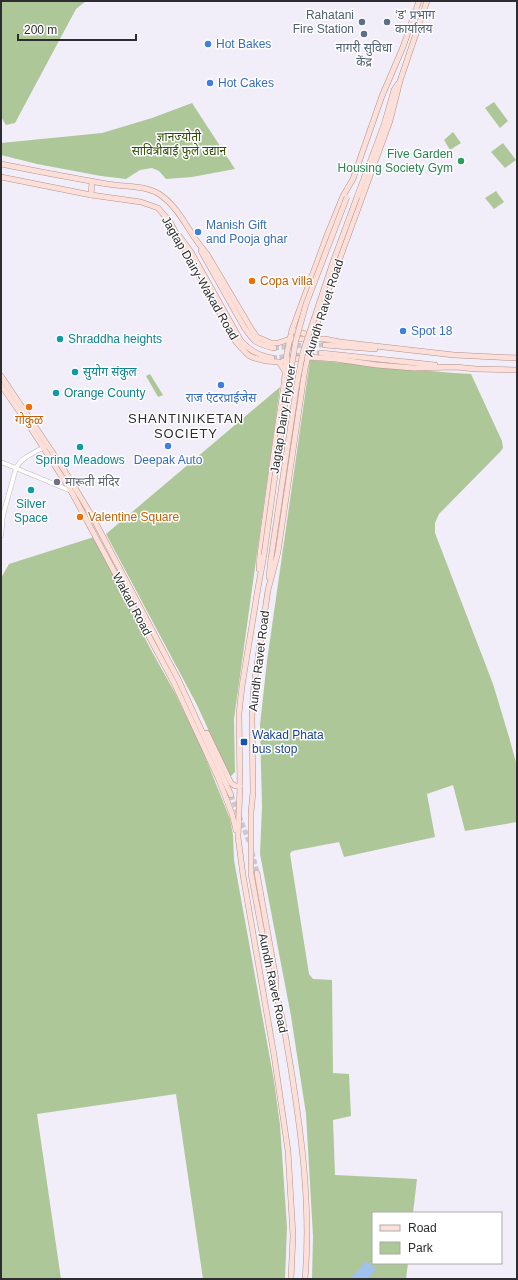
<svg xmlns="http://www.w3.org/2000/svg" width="518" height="1280" font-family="Helvetica,'Noto Sans Devanagari',sans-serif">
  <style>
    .green { fill: #adc798 }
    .water { fill: #a0c0ee }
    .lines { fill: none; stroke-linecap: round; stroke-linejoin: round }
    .major-tunnel { stroke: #cbc7d1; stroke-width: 5; stroke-dasharray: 5 2.5; stroke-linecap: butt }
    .minor-casing { stroke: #bdb9c4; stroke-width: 5 }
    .major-casing { stroke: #b1938c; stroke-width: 6 }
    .minor { stroke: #fff; stroke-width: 4 }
    .major { stroke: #fbdfd8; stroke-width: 5 }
    .major-bridge-casing { stroke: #b1938c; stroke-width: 6; stroke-linecap: butt }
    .major-bridge { stroke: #fbdfd8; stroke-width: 5 }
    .service-dot { fill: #5c6f8a; stroke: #fff; stroke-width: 1.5 }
    .shop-dot { fill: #3f7fe0; stroke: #fff; stroke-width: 1.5 }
    .leisure-dot { fill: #2e9e5b; stroke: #fff; stroke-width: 1.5 }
    .food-dot { fill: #e8710a; stroke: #fff; stroke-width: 1.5 }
    .culture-dot { fill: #0f9aa8; stroke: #fff; stroke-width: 1.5 }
    .worship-dot { fill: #6b7280; stroke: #fff; stroke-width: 1.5 }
    .transit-dot { fill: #1a4fb4; stroke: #fff; stroke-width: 1.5 }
    .labels { text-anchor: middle; stroke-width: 3; stroke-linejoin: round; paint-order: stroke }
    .service-label { font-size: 12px; fill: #4e5e75; stroke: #fff; text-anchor: end }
    .shop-label { font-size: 12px; fill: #366cbe; stroke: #fff; text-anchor: start }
    .park-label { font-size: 12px; fill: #2d4d00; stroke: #fff }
    .leisure-label { font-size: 12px; fill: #27864d; stroke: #fff; text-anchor: end }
    .street-label { font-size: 12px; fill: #2d2c30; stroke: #fff }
    .food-label { font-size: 12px; fill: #c56008; stroke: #fff; text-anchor: start }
    .culture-label { font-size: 12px; fill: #0d838f; stroke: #fff; text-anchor: start }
    .worship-label { font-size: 12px; fill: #5b616d; stroke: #fff; text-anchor: start }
    .transit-label { font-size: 12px; fill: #164399; stroke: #fff; text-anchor: start }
    .neighbourhood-label { font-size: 13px; letter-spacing: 1px; fill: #2d2c30; stroke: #fff }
  </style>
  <rect width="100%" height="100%" fill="#f2eef9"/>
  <g class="green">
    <path d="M1 1H86L76 9 15 123 6 125 1 117Z"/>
    <path d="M494 102 508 121 500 128 485 108Z"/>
    <path d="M192 103 235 169 192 177 166 179 159 171 152 168 140 170 126 179 101 176 37 164 1 155V143L102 133 152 118Z"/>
    <path d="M453 132 461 143 450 150 444 140Z"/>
    <path d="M503 143 516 160 505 168 491 152Z"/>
    <path d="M496 191 504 202 494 209 485 198Z"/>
    <path d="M310 360C364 364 417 371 471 374L502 441 503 448 500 452 439 514 435 523V533L493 684 509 737 517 766V822L465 831 453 785 427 794 435 837 344 857 339 842 292 851 290 854 309 974 313 979 332 980 333 1073 349 1074 351 1116 333 1120 335 1175 417 1179 413 1213H373V1263H408L406 1279H312L313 1236 306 1114 291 1016 260 854 262 807 260 725 267 661Z"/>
    <path d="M150 374 163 395 158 397 146 376Z"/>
    <path d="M280 387 234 719 235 772 231 776 229 775 197 705 106 534Z"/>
    <path d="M94 537 150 648 175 693 202 749 230 819 233 835 234 860 274 1081 280 1125 287 1227 285 1279H203L176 1094 37 1114 61 1279H1V578L9 564Z"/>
  </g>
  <path class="water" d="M366 1261 376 1269 367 1279H350Z"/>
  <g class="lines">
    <g class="major-tunnel">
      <path d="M274 348 304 345H325"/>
      <path d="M272 358 321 353"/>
      <path d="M231 795 250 844"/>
      <path d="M252 852 257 873"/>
    </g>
    <g class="minor-casing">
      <g id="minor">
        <path d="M1 462 71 491"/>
        <path d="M1 536 3 515 16 468C22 457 34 453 44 447"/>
      </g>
    </g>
    <g class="major-casing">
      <g id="major">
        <path d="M1 164C31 170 61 176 91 181 99 183 107 184 115 185 131 187 149 186 162 196 182 211 190 236 207 254L252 330 257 337 271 343H278L290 339H325L340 342 454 355 517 358"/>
        <path d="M1 177 91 195 141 202 158 208 170 222 205 287 236 342 248 355 254 358 266 361 279 362 285 371"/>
        <path d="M91 195 92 182"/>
        <path d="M357 197 384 125 394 90 398 84"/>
        <path d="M180 237 191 252 241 341C250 351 259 356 272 358"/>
        <path d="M201 251 244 327C254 342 256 344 274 348"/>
        <path d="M295 331 313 336"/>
        <path d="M325 345 375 349"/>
        <path d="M321 353 435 365"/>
        <path d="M283 361 308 357 336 359 377 365 414 368 455 367 476 369 517 370"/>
        <path d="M1 376 63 468 92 516 179 681 231 795"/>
        <path d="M1 385 30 427 71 491 174 683 219 780 232 814 236 830"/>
        <path d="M264 555 258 588 242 686 239 714 240 786 238 837 243 875 274 1055 288 1151 293 1236 291 1279"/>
        <path d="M259 569 260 554 277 430 284 385 287 352 292 330 326 238 343 196 353 179 382 96 403 47 419 1"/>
        <path d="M269 577 271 558"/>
        <path d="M207 733 231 783 235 786H240"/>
        <path d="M257 873 276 979V989"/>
        <path d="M305 1279C311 1209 302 1138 291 1069 286 1041 282 1006 271 980L251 874V812L253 792 252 716 254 685 268 590 278 552 305 369 313 336 325 299 390 121 400 81 427 1"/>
      </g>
    </g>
    <use href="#minor" class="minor"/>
    <use href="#major" class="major"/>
    <g class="major-bridge-casing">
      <g id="major-bridge">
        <path d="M264 555 285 403 296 340 306 304 347 197"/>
        <path d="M271 558 297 383 303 352 333 262 357 197"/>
      </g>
    </g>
    <use href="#major-bridge" class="major-bridge"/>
  </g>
  <g class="service-dot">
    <circle cx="362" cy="22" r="4"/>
    <circle cx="387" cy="22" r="4"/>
    <circle cx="364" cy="34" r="4"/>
  </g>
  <g class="shop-dot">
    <circle cx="208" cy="44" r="4"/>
    <circle cx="210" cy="83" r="4"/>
    <circle cx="198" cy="232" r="4"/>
    <circle cx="403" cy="331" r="4"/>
    <circle cx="221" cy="385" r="4"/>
    <circle cx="168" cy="446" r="4"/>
  </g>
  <circle class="leisure-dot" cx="461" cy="161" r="4"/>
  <g class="food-dot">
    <circle cx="252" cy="281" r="4"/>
    <circle cx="29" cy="407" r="4"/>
    <circle cx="80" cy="517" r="4"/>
  </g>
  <g class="culture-dot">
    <circle cx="60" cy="339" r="4"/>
    <circle cx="75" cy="372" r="4"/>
    <circle cx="56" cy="393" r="4"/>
    <circle cx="80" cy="447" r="4"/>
    <circle cx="31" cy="490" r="4"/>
  </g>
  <circle class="worship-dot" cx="57" cy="482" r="4"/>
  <rect class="transit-dot" x="240" y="738" width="8" height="8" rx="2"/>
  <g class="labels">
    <g class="service-label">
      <text x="354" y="19">Rahatani<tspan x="354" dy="14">Fire Station</tspan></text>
      <text x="395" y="19" text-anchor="start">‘ड’ प्रभाग<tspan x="395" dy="14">कार्यालय</tspan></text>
      <text x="364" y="52" text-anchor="middle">नागरी सुविधा<tspan x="364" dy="14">केंद्र</tspan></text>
    </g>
    <g class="shop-label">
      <text x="216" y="48">Hot Bakes</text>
      <text x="218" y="87">Hot Cakes</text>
      <text x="206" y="229">Manish Gift<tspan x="206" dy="14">and Pooja ghar</tspan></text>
      <text x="411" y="335">Spot 18</text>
      <text x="221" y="402" text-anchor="middle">राज एंटरप्राईजेस</text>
      <text x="168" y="464" text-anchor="middle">Deepak Auto</text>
    </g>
    <g class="park-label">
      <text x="179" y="141">ज्ञानज्योती<tspan x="179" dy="14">सावित्रीबाई फुले उद्यान</tspan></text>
    </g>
    <g class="leisure-label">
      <text x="453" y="158">Five Garden<tspan x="453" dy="14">Housing Society Gym</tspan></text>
    </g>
    <g class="street-label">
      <text transform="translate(200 278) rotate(60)" y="4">Jagtap Dairy-Wakad Road</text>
      <text transform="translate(324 308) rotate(-72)" y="4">Aundh Ravet Road</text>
      <text transform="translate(283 419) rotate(-81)" y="4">Jagtap Dairy Flyover</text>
      <text transform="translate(132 604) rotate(62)" y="4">Wakad Road</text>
      <text transform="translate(259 661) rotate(-83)" y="4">Aundh Ravet Road</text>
      <text transform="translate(273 983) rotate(78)" y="4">Aundh Ravet Road</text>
    </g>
    <g class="food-label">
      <text x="260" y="285">Copa villa</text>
      <text x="29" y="424" text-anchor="middle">गोकुळ</text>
      <text x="88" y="521">Valentine Square</text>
    </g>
    <g class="culture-label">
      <text x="68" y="343">Shraddha heights</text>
      <text x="83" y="376">सुयोग संकुल</text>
      <text x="64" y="397">Orange County</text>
      <text x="80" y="464" text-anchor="middle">Spring Meadows</text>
      <text x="31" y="508" text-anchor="middle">Silver<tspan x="31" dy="14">Space</tspan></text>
    </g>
    <g class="worship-label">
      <text x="65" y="486">मारूती मंदिर</text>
    </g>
    <g class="transit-label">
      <text x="252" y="739">Wakad Phata<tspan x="252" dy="14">bus stop</tspan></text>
    </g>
    <g class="neighbourhood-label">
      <text x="186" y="423">SHANTINIKETAN<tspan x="186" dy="15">SOCIETY</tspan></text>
    </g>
  </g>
  <rect width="518" height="1280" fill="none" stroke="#2d2c30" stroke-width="4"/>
  <rect x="372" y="1212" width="130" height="52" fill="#ffffff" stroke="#ababac"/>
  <rect x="380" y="1225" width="20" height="6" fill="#fbdfd8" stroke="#ababac"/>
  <text x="408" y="1232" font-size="12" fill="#2d2c30">Road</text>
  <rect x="380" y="1242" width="20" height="12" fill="#adc798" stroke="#ababac"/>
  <text x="408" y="1252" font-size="12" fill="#2d2c30">Park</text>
  <path d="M18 34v6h118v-6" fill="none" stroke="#2d2c30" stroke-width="2"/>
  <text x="24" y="34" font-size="12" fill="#2d2c30" stroke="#ffffff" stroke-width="3" paint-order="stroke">200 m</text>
</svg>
